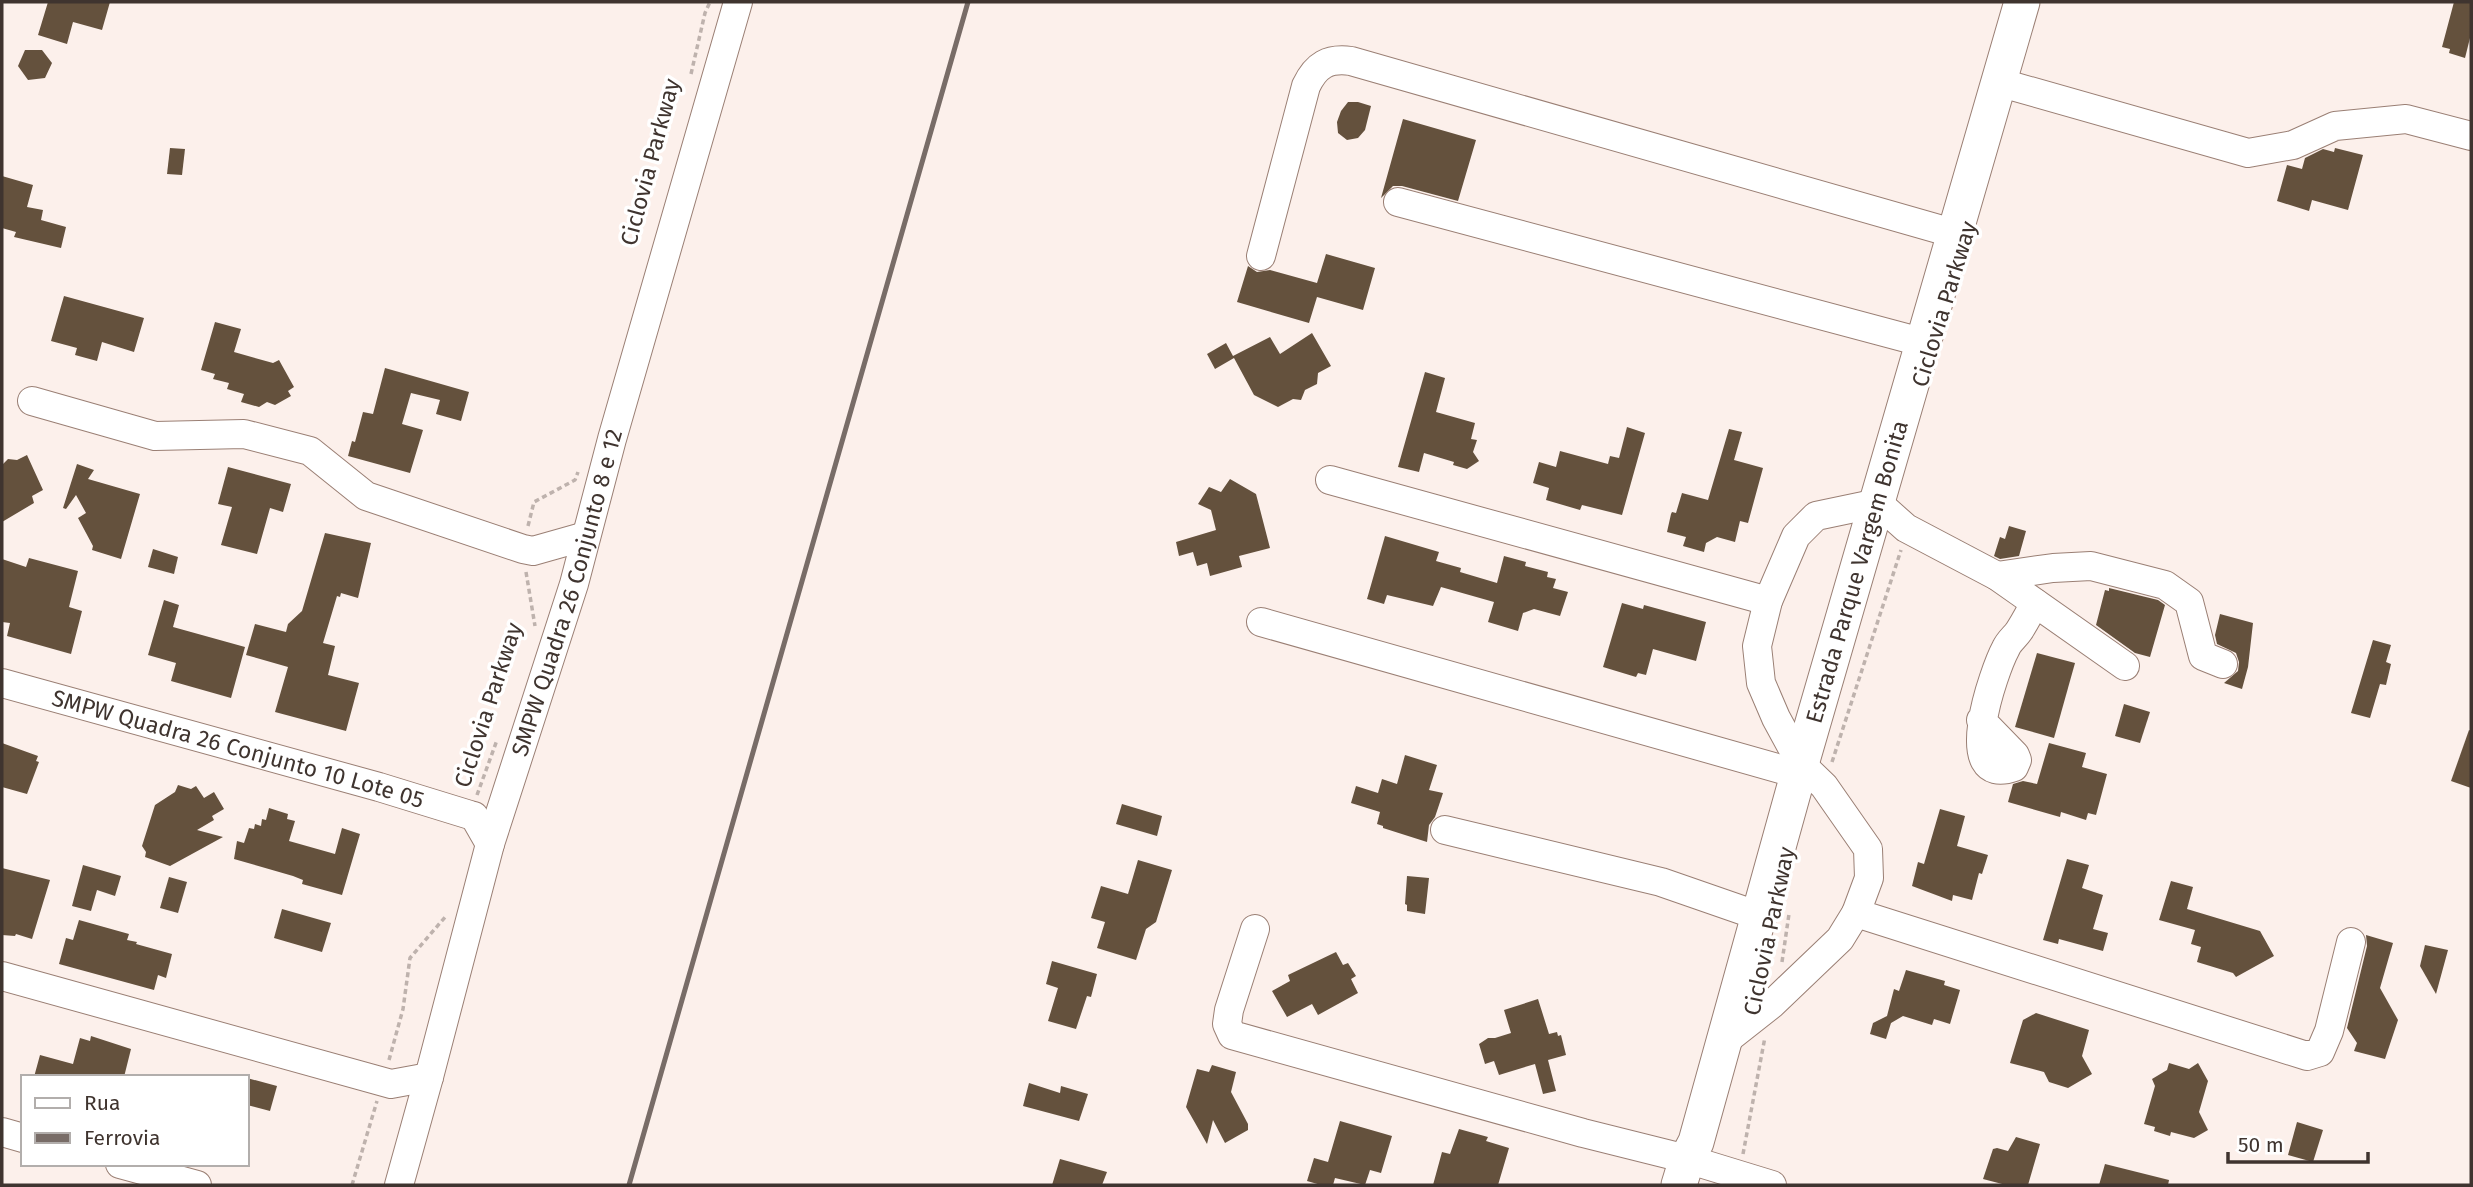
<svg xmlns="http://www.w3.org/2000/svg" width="2473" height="1187" font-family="'Fira Sans',sans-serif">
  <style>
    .building { fill: #64513d }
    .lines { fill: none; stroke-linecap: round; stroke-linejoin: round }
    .minor-casing { stroke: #9a7f74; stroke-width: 30 }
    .major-casing { stroke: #9a7f74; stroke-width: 37 }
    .path { stroke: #beb2ad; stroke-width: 3.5; stroke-dasharray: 5 3.5; stroke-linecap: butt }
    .minor { stroke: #fff; stroke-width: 28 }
    .major { stroke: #fff; stroke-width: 35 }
    .rail { stroke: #786c67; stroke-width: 5 }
    .labels { text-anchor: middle; stroke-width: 7; stroke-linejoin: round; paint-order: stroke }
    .street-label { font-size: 23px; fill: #3f342f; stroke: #fff }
  </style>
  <rect width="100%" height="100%" fill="#fcf0eb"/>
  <g class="building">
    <path d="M48 2H110L102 30 73 22 67 44 38 35Z"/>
    <path d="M2454 2H2471V34L2465 58 2449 53 2450 49 2442 47Z"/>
    <path d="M25 50H42L52 63 45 78 28 80 18 66Z"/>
    <path d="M1348 102H1358L1371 106 1365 130 1358 138 1347 140 1338 133 1337 122 1341 111Z"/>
    <path d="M1403 119 1476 140 1458 201 1402 186H1393L1381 198Z"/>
    <path d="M170 148 185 149 182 175 167 174Z"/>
    <path d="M2335 148 2363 155 2348 210 2312 200 2309 211 2277 201 2287 165 2302 169 2305 158 2323 149 2334 152Z"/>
    <path d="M2 176 33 185 27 207 43 210 41 220 66 227 61 248 14 237 16 232 2 228Z"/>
    <path d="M1326 254 1375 268 1363 310 1317 297 1309 323 1237 302 1248 266 1257 272 1270 270 1317 283Z"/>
    <path d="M64 296 144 318 134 352 102 342 97 361 75 355 77 348 51 341Z"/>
    <path d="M215 322 241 329 234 352 273 363 279 360 294 387 288 391 291 396 275 405 267 402 259 407 241 402 244 394 227 389 229 383 213 379 215 374 201 370Z"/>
    <path d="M1312 333 1331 366 1318 373 1317 384 1305 390 1301 400 1293 399 1278 407 1254 395 1234 358 1215 369 1207 354 1226 343 1233 356 1270 337 1280 354Z"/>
    <path d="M385 368 469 392 461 421 436 414 440 400 411 393 402 424 423 430 410 473 348 456 352 441 355 442 363 412 373 414Z"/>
    <path d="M1425 372 1445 378 1436 412 1475 423 1471 439 1477 440 1473 452 1479 461 1467 469 1453 465 1454 462 1424 453 1419 472 1398 467Z"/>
    <path d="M1627 427 1645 433 1622 515 1582 505 1580 510 1546 500 1549 488 1533 483 1539 462 1556 467 1560 451 1608 464 1610 456 1619 458Z"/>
    <path d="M1729 429 1742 432 1734 460 1763 468 1748 523 1740 521 1735 542 1717 537 1706 543 1704 552 1683 546 1686 537 1667 532 1671 514 1672 512 1676 513 1682 493 1708 500Z"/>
    <path d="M27 455 43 490 32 496 34 503 2 522V465L8 459 17 460Z"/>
    <path d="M77 464 94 470 88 479 140 494 121 559 92 550 93 546 78 518 86 513 76 495 66 509 63 508Z"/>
    <path d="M228 467 291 484 283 512 270 508 257 554 221 545 232 507 218 504Z"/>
    <path d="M1230 479 1256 494 1270 548 1239 556 1242 567 1210 576 1207 563 1197 566 1193 552 1179 556 1176 542 1216 530 1211 510 1198 504 1209 487 1221 492Z"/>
    <path d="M2009 526 2026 531 2019 556 2000 559 1994 556 2000 537 2005 539Z"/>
    <path d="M325 533 371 543 358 598 341 593 340 597 337 596 323 643 335 646 328 675 359 683 346 731 275 712 288 667 246 655 255 624 286 632 288 624 302 611Z"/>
    <path d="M1385 536 1439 552 1436 561 1461 568 1460 572 1497 583 1504 556 1526 562 1525 566 1548 572 1547 577 1556 579 1553 588 1568 592 1560 616 1534 609 1523 613 1518 631 1488 622 1494 602 1441 587 1433 606 1387 595 1384 604 1367 599Z"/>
    <path d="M153 549 178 557 174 574 148 567Z"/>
    <path d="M29 558 78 571 69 607 82 611 71 654 7 636 10 623 2 622V559L26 567Z"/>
    <path d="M2109 588 2158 600 2165 605 2150 657 2135 653 2096 625 2105 590 2109 591Z"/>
    <path d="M164 600 179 605 173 627 245 647 231 698 171 681 176 663 148 655Z"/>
    <path d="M1622 603 1643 609 1644 605 1706 622 1696 661 1653 649 1646 675 1638 673 1636 677 1603 667Z"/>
    <path d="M2220 614 2253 623 2248 667 2242 689 2224 683 2238 671 2239 662 2236 653 2217 644 2215 635Z"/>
    <path d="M2373 640 2391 645 2386 662 2391 664 2386 685 2380 684 2370 718 2351 713Z"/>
    <path d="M2037 653 2075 663 2054 738 2015 727Z"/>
    <path d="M2124 704 2150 712 2140 743 2115 736Z"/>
    <path d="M2469 730 2471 731V788L2451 781Z"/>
    <path d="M2 743 38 756 36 761 39 762 27 794 2 787Z"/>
    <path d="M2049 743 2086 753 2082 767 2107 774 2096 815 2088 813 2086 820 2061 812 2060 817 2008 802 2013 784 2023 781 2037 784Z"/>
    <path d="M1405 755 1437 765 1429 790 1443 793 1435 817 1429 825 1427 842 1383 828V826L1377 824 1380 812 1351 803 1356 786 1378 793 1382 779 1397 784Z"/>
    <path d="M178 785 191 789 196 786 204 798 214 792 224 809 212 816 214 820 197 830 223 837 170 866 145 857 146 852 142 846 155 805 175 792Z"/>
    <path d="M1122 804 1162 816 1157 836 1116 824Z"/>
    <path d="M269 808 288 814 287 819 295 821 289 841 335 854 342 828 360 834 342 895 302 884 303 880 293 876 234 859 237 841 244 843 249 828 254 829 255 824 261 826 262 819 266 820Z"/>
    <path d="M1940 809 1965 816 1957 846 1988 855 1982 874 1979 873 1972 900 1953 895 1952 901 1912 886 1918 862 1924 864Z"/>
    <path d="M2067 859 2089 865 2082 888 2103 895 2093 929 2108 933 2103 951 2059 939 2058 944 2043 940Z"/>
    <path d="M1138 860 1172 870 1156 922 1146 929 1136 960 1097 948 1105 922 1091 918 1101 886 1128 894Z"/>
    <path d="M83 865 121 876 115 896 97 890 91 911 72 906Z"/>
    <path d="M2 868 50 880 32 939 16 934 15 936 2 935Z"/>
    <path d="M1407 876 1429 878 1425 914 1407 911V905L1405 904Z"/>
    <path d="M169 877 187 882 178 913 160 908Z"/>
    <path d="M2171 881 2193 887 2187 909 2260 931 2274 956 2236 977 2233 973 2197 962 2201 947 2191 944 2195 930 2159 920Z"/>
    <path d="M282 909 331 923 322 952 274 938Z"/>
    <path d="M79 920 129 934 127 940 137 942 136 944 172 954 166 978 158 975 154 990 59 964 66 938 73 940Z"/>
    <path d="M2366 935 2393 943 2380 988 2398 1020 2385 1059 2354 1051 2357 1043 2347 1028 2367 946Z"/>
    <path d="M2425 945 2448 950 2436 994 2420 966Z"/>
    <path d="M1336 952 1343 965 1348 963 1356 976 1351 979 1358 993 1318 1015 1312 1004 1287 1017 1272 991 1290 981 1288 975Z"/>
    <path d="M1052 961 1097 974 1091 997 1087 996 1076 1029 1048 1021 1058 988 1046 984Z"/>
    <path d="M1906 970 1945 981 1944 985 1960 990 1950 1024 1934 1019 1932 1025 1903 1016 1891 1023 1886 1039 1870 1034 1873 1023 1887 1016 1894 989 1899 991Z"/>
    <path d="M1538 999 1549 1034 1557 1032 1558 1036 1561 1035 1566 1055 1548 1060 1556 1091 1543 1094 1535 1064 1499 1075 1494 1061 1485 1064 1479 1044 1488 1038H1495L1511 1033 1504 1010Z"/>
    <path d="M2036 1013 2089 1030 2082 1056 2092 1074 2068 1088 2049 1082 2044 1072 2010 1063 2023 1020Z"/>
    <path d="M91 1036 131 1049 124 1077H34L40 1055 73 1064 80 1038 90 1041Z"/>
    <path d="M2169 1063 2189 1069 2198 1063 2208 1081 2199 1112 2208 1130 2194 1138 2171 1132 2170 1136 2154 1131 2155 1127 2144 1124 2155 1086 2152 1079 2167 1070Z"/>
    <path d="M1212 1065 1236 1072 1231 1092 1248 1124V1130L1225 1143 1213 1120 1207 1144 1186 1107 1197 1069 1209 1072Z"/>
    <path d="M247 1078 277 1086 270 1111 247 1105Z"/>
    <path d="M1029 1083 1060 1093 1061 1086 1088 1094 1079 1121 1023 1106Z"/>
    <path d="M1340 1121 1392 1136 1381 1173 1370 1170 1365 1185 1335 1178 1333 1185H1321L1307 1181 1314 1158 1328 1162Z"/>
    <path d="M2297 1122 2323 1130 2313 1162 2288 1155Z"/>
    <path d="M1459 1129 1488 1137 1486 1141 1509 1148 1498 1185H1433L1442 1152 1450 1154Z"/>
    <path d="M2016 1137 2040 1144 2028 1185H2006L1983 1179 1993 1149 1997 1148 2008 1151Z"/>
    <path d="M1060 1159 1107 1172 1102 1185H1052Z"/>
    <path d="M2105 1164 2169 1180 2168 1185H2099Z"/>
  </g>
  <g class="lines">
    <g class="minor-casing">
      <g id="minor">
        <path d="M1998 82 2248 153 2293 145 2335 126 2406 119 2471 136"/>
        <path d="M1398 202 1925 343"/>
        <path d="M1261 256 1306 86C1316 65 1328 58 1351 61L1956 234"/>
        <path d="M32 401 155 436 244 434 310 451 366 496 523 549 533 551 586 536"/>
        <path d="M1330 480 1768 601"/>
        <path d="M1997 576 2053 568 2091 566 2165 585 2189 602 2203 656 2223 664"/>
        <path d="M1261 622 1798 774"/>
        <path d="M2125 666 1997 576 1906 528 1878 503 1816 516 1796 536 1768 601 1757 646 1761 683 1776 718 1801 764 1824 786 1868 849 1869 878 1856 913 2307 1056 2320 1052 2329 1031 2351 942"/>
        <path id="s1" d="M2 683 379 787 470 815 474 816 490 844"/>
        <path d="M1981 720 2015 755 2017 760 2014 767C1952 789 1994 670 2006 648 2009 641 2015 637 2019 631 2025 622 2030 612 2035 603"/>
        <path d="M1445 830 1661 882 1759 916"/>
        <path d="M1255 929 1229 1010 1227 1024 1232 1035 1583 1133 1687 1159 1772 1185"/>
        <path d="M2 976 391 1084 429 1077"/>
        <path d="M1725 1041 1772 1004 1840 939 1856 913"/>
        <path d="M2 1132 23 1138"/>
        <path d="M120 1164 197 1185"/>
        <path id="s2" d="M399 1185 429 1077 490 844 574 584 612 439 738 2"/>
      </g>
    </g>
    <g class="major-casing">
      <g id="major">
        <path id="s3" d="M1679 1185 1687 1159 1696 1142 1801 764 2022 2"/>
      </g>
    </g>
    <g class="path">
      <path d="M691 74 705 13 710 2"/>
      <path d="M528 526 534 502 575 480 578 472"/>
      <path d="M526 572 535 626"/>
      <path d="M1832 762 1901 550"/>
      <path d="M477 795 497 740"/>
      <path d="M1782 962 1789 914"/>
      <path d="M389 1060 403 1009 410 958 446 916"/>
      <path d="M1743 1154 1765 1037"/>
      <path d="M352 1185 377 1101"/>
    </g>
    <use href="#minor" class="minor"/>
    <use href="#major" class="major"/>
    <path class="rail" d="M629 1185 968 2"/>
  </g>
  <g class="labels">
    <g class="street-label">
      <text transform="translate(650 162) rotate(-75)" y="8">Ciclovia Parkway</text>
      <text transform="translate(1944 304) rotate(-73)" y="8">Ciclovia Parkway</text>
      <text dy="8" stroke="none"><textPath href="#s3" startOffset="639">Estrada Parque Vargem Bonita</textPath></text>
      <text dy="8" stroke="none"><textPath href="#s2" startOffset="616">SMPW Quadra 26 Conjunto 8 e 12</textPath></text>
      <text transform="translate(488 705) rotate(-72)" y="8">Ciclovia Parkway</text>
      <text dy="8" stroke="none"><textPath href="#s1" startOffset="245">SMPW Quadra 26 Conjunto 10 Lote 05</textPath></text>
      <text transform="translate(1769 931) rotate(-78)" y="8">Ciclovia Parkway</text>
    </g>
  </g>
  <rect width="2473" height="1187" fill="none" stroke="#3f342f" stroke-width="7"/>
  <rect x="21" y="1075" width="228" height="91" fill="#ffffff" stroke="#b2aeac" stroke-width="2"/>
  <rect x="35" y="1098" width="35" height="10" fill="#ffffff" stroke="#b2aeac" stroke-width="2"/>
  <text x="84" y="1110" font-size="21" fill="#3f342f">Rua</text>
  <rect x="35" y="1133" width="35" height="10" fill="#786c67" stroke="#b2aeac" stroke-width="2"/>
  <text x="84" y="1145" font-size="21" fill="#3f342f">Ferrovia</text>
  <path d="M2228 1152v10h140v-10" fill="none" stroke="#3f342f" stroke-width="3.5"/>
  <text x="2238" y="1152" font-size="21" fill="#3f342f" stroke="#ffffff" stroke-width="5" paint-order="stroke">50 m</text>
</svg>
